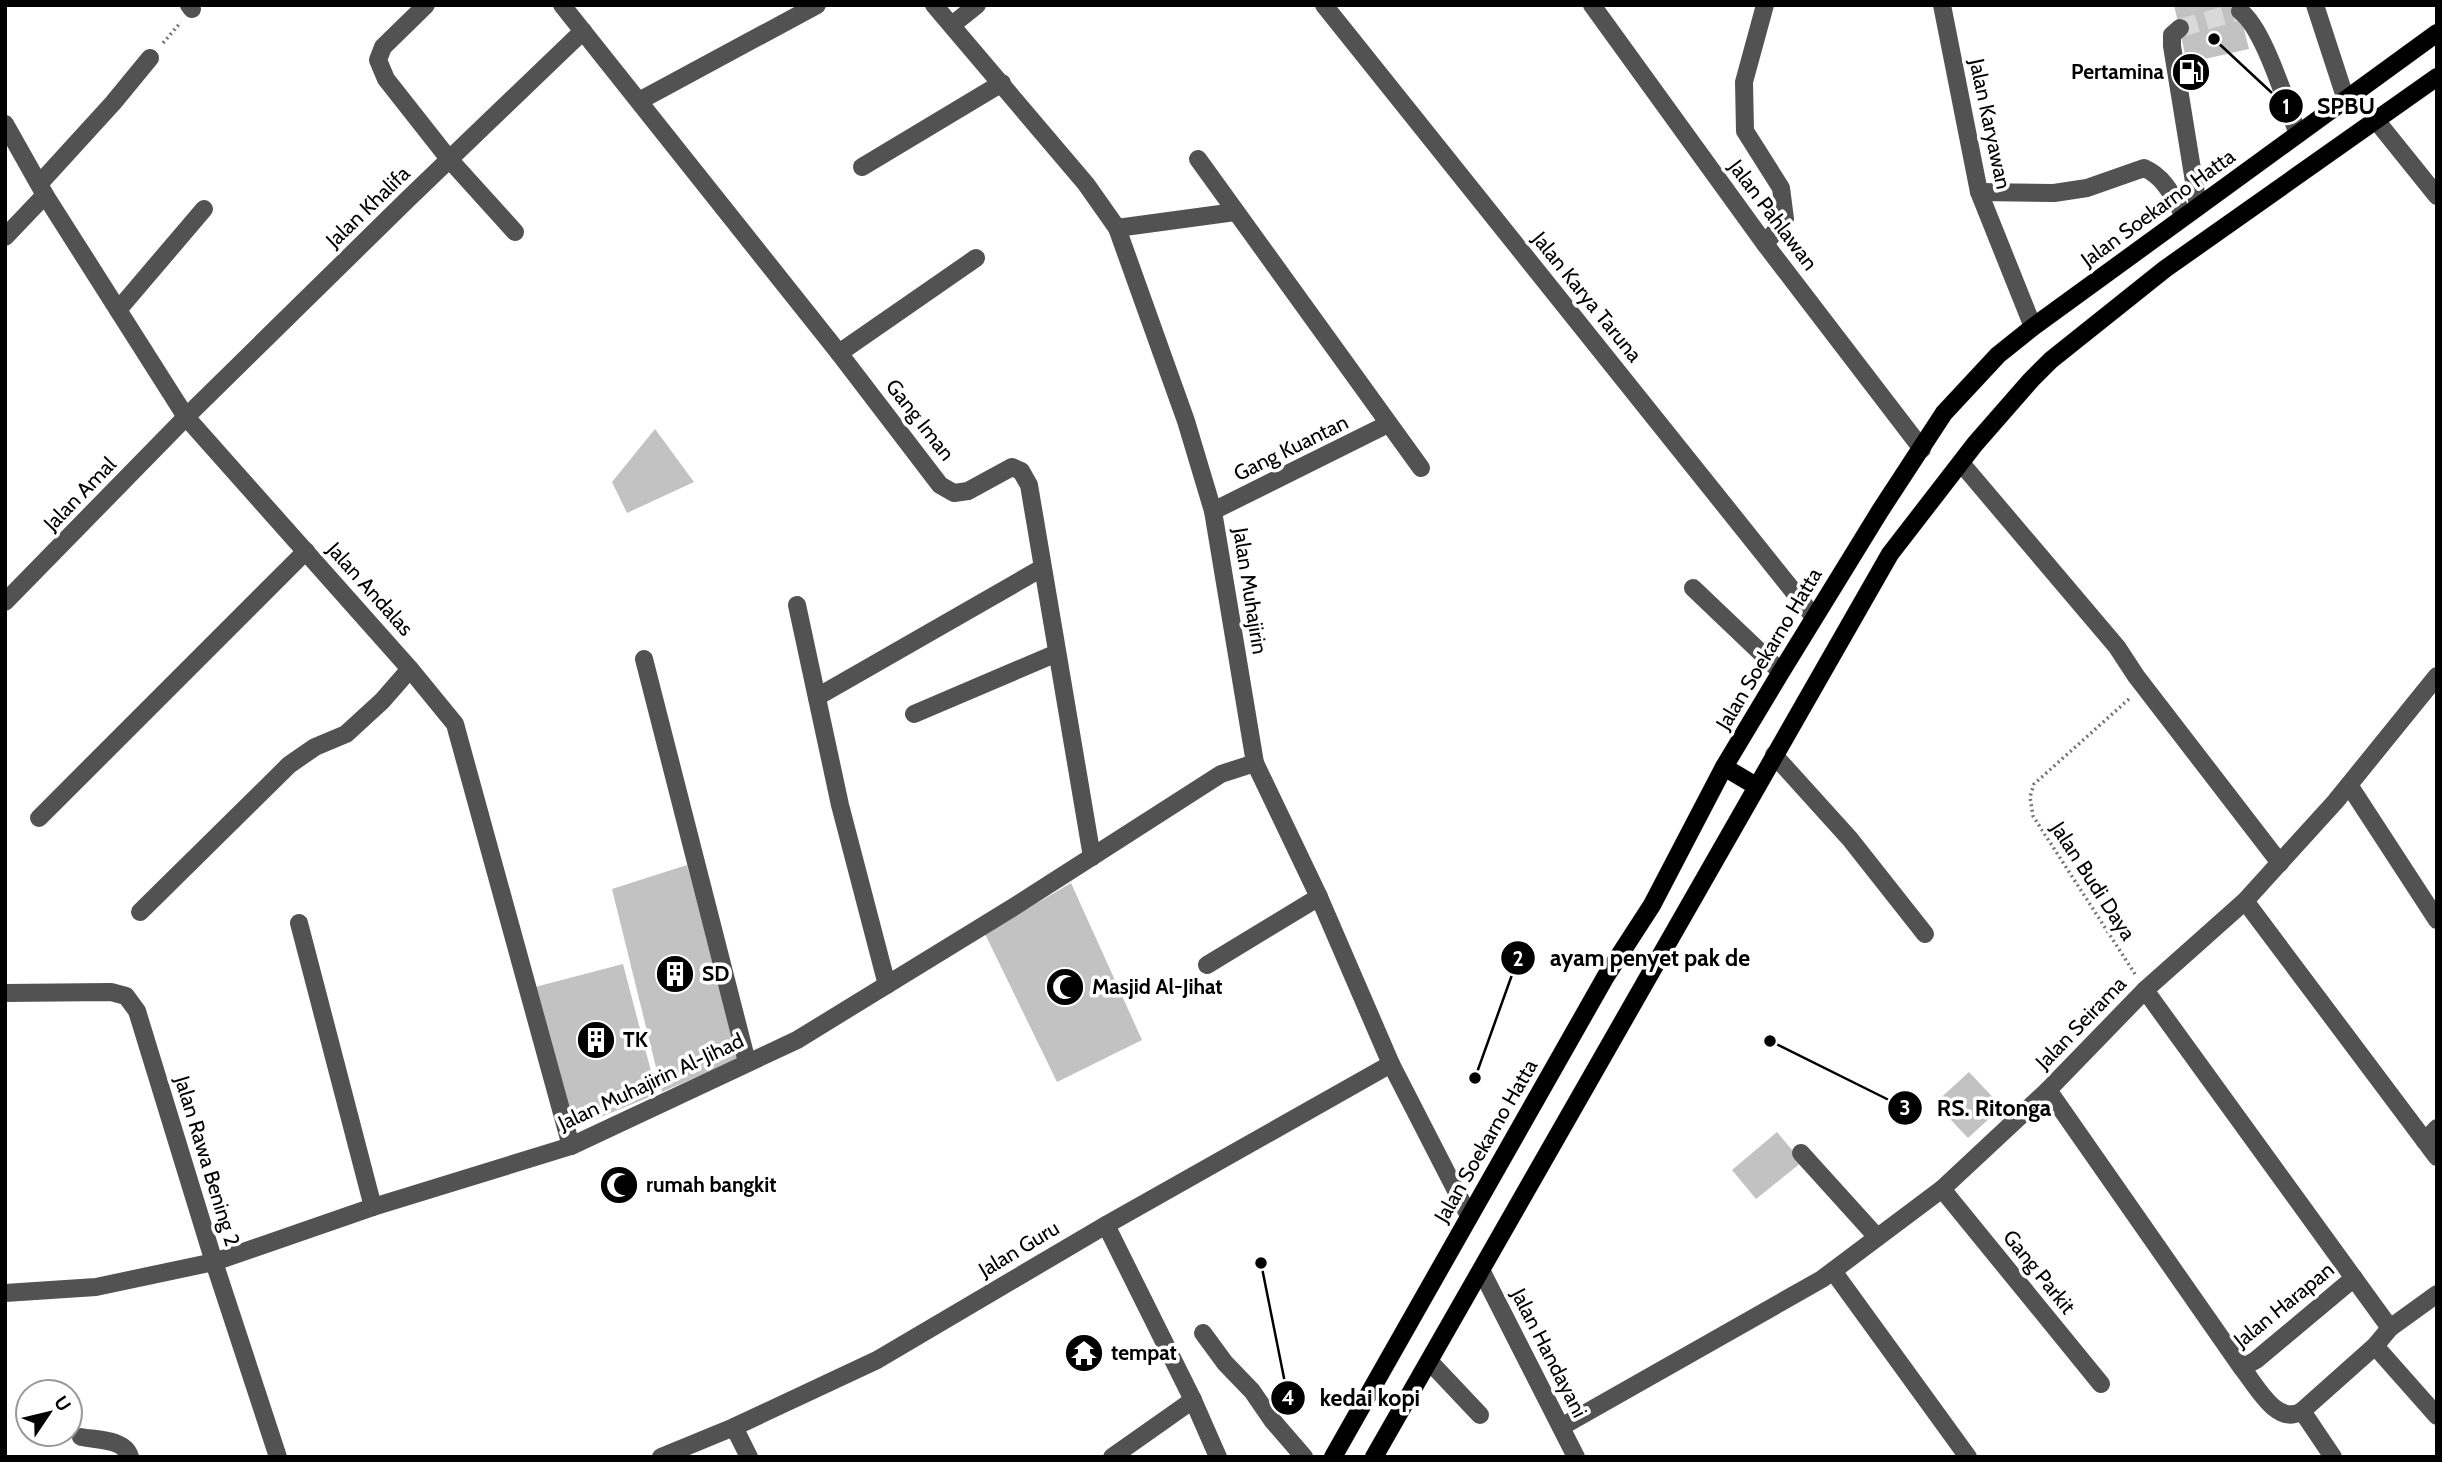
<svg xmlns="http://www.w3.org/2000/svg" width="2442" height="1462" font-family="Cabin,sans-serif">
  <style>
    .building { fill: #c2c2c2 }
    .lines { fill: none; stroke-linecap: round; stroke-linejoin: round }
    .minor-tunnel { stroke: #d9d9d9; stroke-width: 18; stroke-dasharray: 18 9; stroke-linecap: butt }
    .major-casing { stroke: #dbdbdb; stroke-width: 19 }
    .path { stroke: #747474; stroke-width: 3.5; stroke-dasharray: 2 3.5; stroke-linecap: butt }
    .minor { stroke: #525252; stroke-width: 18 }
    .major { stroke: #000; stroke-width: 18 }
    .labels { text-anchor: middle; stroke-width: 7; stroke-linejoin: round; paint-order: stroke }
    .poi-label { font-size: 21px; font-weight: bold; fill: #000; stroke: #fff; text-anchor: start }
    .street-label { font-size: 21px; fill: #000; stroke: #fff }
    .leader { fill: none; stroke: #000; stroke-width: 2.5 }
    .callout-dot { fill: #000; stroke: #fff; stroke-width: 2.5 }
    .mark-label { font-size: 21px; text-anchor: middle; font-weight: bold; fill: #fff }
    .callout-label { font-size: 23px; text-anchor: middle; font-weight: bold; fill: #000; stroke: #fff; stroke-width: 7; stroke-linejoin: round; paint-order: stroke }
  </style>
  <rect width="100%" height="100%" fill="#fff"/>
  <g class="building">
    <path d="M2174 5H2238L2249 49 2187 63Z"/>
    <path d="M655 429 694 482 627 513 612 482Z"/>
    <path d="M687 865 738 1059 662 1092 612 889Z"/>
    <path d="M1071 883 1142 1040 1057 1082 985 934Z"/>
    <path d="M623 964 657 1094 574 1128 535 987Z"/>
    <path d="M1969 1072 2002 1107 1968 1138 1935 1103Z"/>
    <path d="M1777 1132 1802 1162 1756 1199 1732 1170Z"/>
  </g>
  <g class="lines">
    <path class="minor-tunnel" d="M2180 28 2240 11"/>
    <g class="major-casing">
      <g id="major">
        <path d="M1724 767 1756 786"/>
        <path d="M1333 1457 1606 976 1652 905 1724 767 1781 672 1880 511 1944 413 1998 355 2033 327 2437 33"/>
        <path d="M1374 1457 1890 554 1975 444 2031 380 2051 360 2165 269 2437 77"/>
      </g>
    </g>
    <g class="path">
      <path d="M163 43 181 22"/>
      <path d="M2129 699 2034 784 2030 797 2033 816 2135 974"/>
    </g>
    <g class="minor">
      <path d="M189 5 192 9"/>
      <path d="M426 5 383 47 378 60 386 79 449 159 515 232"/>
      <path d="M562 5 839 353 940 485 954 493 968 491 1012 467 1021 471 1029 485 1092 857"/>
      <path d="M934 5 1086 184 1117 228 1186 421 1213 511 1255 763 1319 897 1391 1064 1469 1216"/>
      <path d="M1324 5 1814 617"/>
      <path d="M1592 5 1765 244 1922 449"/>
      <path d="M1765 5 1744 82 1745 131 1781 188 1785 219 1765 244"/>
      <path d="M1942 5 1979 192 2033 327"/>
      <path d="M2315 5 2346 100"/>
      <path d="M2240 11C2264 28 2286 104 2298 134"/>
      <path d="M952 25 977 5"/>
      <path d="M2180 28 2172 35V46L2198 206"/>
      <path d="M639 101 817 5"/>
      <path d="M2375 119 2437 196"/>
      <path d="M5 124 45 195 186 417 410 669 455 724 571 1146"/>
      <path d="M1198 159 1421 468"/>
      <path d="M862 167 1002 83"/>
      <path d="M40 183 113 103 150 58"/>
      <path d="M1979 192 2054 193 2087 188 2144 168C2165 177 2173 197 2184 216"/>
      <path d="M1117 228 1235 212"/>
      <path d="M5 237 45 195"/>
      <path d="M118 310 204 209"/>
      <path d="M839 353 976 258"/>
      <path d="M1961 463 2117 647 2136 676 2280 863"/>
      <path d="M1213 511 1388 424"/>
      <path d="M1693 588 1781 672"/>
      <path d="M5 602 186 417 408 199 583 31"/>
      <path d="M797 605 840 805 887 985"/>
      <path d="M644 659 747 1062"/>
      <path d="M817 697 1042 568"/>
      <path d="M914 714 1057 653"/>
      <path d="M1774 755 1850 839 1925 934"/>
      <path d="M2349 785 2437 920"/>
      <path d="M39 818 306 551"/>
      <path d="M2245 901 2425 1141"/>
      <path d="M140 912 289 765 315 747 346 734 382 701 410 669"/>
      <path d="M299 923 373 1207"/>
      <path d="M1207 965 1319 897"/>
      <path d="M2145 990 2390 1328"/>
      <path d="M5 993 111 992 126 996 137 1011 214 1262 278 1457"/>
      <path d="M2048 1090 2242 1368C2256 1385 2277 1427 2302 1411L2375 1346 2390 1328 2437 1294"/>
      <path d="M2437 1128 2425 1141 2437 1157"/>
      <path d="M1801 1153 1877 1237"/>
      <path d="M1942 1189 2101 1384"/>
      <path d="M1106 1225 1193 1400 1218 1457"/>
      <path d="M1481 1270 1576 1457"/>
      <path d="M1833 1271 1968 1457"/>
      <path d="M5 1293 96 1287 214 1262 373 1207 571 1146 797 1040 1012 908 1221 774 1255 763"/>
      <path d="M1203 1333 1225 1363 1252 1391 1272 1420 1304 1457"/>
      <path d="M2375 1346 2437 1416"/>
      <path d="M1429 1361 1480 1415"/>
      <path d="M2242 1368 2256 1360 2354 1278"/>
      <path d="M2302 1411 2333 1457"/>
      <path d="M734 1427 749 1457"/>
      <path d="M1561 1427 1822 1279 1942 1189 2048 1090 2145 990 2245 901 2335 802 2437 676"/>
      <path d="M81 1437C97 1440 125 1439 130 1457"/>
      <path d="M661 1457 734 1427 877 1360 1106 1225 1391 1064"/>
      <path d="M1112 1457 1193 1400"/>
    </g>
    <use href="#major" class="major"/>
  </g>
  <defs>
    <g id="fuel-disc" transform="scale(2.0125)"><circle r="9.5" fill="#000" stroke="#fff"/><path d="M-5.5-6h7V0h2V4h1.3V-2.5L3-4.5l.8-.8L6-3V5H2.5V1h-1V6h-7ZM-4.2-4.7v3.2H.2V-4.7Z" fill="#fff"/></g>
    <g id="building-disc" transform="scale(2.0125)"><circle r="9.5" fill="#000" stroke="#fff"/><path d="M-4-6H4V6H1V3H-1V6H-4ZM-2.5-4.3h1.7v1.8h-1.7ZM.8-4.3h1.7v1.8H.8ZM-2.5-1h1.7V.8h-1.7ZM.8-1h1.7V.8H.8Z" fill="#fff"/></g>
    <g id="mosque-disc" transform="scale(2.0125)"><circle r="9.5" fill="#000" stroke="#fff"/><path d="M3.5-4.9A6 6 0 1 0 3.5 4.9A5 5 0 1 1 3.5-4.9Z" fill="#fff"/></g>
    <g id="temple-disc" transform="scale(2.0125)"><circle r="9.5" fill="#000" stroke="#fff"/><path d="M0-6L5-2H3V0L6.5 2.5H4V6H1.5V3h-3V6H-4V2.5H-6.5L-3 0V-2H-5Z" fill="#fff"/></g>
  </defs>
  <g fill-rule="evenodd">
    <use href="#fuel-disc" x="2191" y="72"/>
    <use href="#building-disc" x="675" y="974"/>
    <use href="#mosque-disc" x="1065" y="987"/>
    <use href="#building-disc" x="596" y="1040"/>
    <use href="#mosque-disc" x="619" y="1185"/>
    <use href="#temple-disc" x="1084" y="1353"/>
  </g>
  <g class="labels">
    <g class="poi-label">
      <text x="2164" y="79" text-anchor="end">Pertamina</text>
      <text x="702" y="981">SD</text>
      <text x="1092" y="994">Masjid Al-Jihat</text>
      <text x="623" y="1047">TK</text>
      <text x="646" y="1192">rumah bangkit</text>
      <text x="1111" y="1360">tempat</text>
    </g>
    <g class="street-label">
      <text transform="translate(1990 124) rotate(78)" y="7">Jalan Karyawan</text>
      <text transform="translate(368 207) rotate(-44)" y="7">Jalan Khalifa</text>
      <text transform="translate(2158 208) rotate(-36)" y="7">Jalan Soekarno Hatta</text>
      <text transform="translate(1773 215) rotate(53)" y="7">Jalan Pahlawan</text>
      <text transform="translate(1587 297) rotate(51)" y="7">Jalan Karya Taruna</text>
      <text transform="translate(920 420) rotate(52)" y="7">Gang Iman</text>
      <text transform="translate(1291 448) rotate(-26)" y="7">Gang Kuantan</text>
      <text transform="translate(80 494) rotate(-46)" y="7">Jalan Amal</text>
      <text transform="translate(370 589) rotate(48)" y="7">Jalan Andalas</text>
      <text transform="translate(1250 591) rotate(81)" y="7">Jalan Muhajirin</text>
      <text transform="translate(1769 649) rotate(-59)" y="7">Jalan Soekarno Hatta</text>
      <text transform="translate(2093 881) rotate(57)" y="7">Jalan Budi Daya</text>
      <text transform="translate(2081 1023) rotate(-46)" y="7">Jalan Seirama</text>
      <text transform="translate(651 1082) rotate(-25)" y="7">Jalan Muhajirin Al-Jihad</text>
      <text transform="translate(1486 1141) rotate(-60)" y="7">Jalan Soekarno Hatta</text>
      <text transform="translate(207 1161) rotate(73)" y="7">Jalan Rawa Bening 2</text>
      <text transform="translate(1019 1249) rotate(-31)" y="7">Jalan Guru</text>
      <text transform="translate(2039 1272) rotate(51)" y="7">Gang Parkit</text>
      <text transform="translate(2284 1305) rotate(-39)" y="7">Jalan Harapan</text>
      <text transform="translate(1549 1353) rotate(63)" y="7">Jalan Handayani</text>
    </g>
  </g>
  <path class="leader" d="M2214 39L2286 106M1475 1078L1518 958M1770 1041L1905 1108M1261 1263L1288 1398"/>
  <g class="callout-dot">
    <circle cx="2214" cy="39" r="7"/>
    <circle cx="1475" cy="1078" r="7"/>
    <circle cx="1770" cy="1041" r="7"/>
    <circle cx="1261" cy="1263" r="7"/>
    <circle cx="2286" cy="106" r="18"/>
    <circle cx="1518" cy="958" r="18"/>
    <circle cx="1905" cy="1108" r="18"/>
    <circle cx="1288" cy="1398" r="18"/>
  </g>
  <g class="mark-label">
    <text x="2286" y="114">1</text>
    <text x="1518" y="966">2</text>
    <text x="1905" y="1115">3</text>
    <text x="1288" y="1405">4</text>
  </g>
  <g class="callout-label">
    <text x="2346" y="114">SPBU</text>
    <text x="1650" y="966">ayam penyet pak de</text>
    <text x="1994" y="1116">RS. Ritonga</text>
    <text x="1370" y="1406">kedai kopi</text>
  </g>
  <rect width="2442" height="1462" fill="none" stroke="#000000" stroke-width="14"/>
  <g transform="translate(49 1413) rotate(55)"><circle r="33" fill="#ffffff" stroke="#999999" stroke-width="2"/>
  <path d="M0-5L12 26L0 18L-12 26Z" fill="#000000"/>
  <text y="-10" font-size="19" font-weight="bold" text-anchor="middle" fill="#000000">U</text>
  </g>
</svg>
